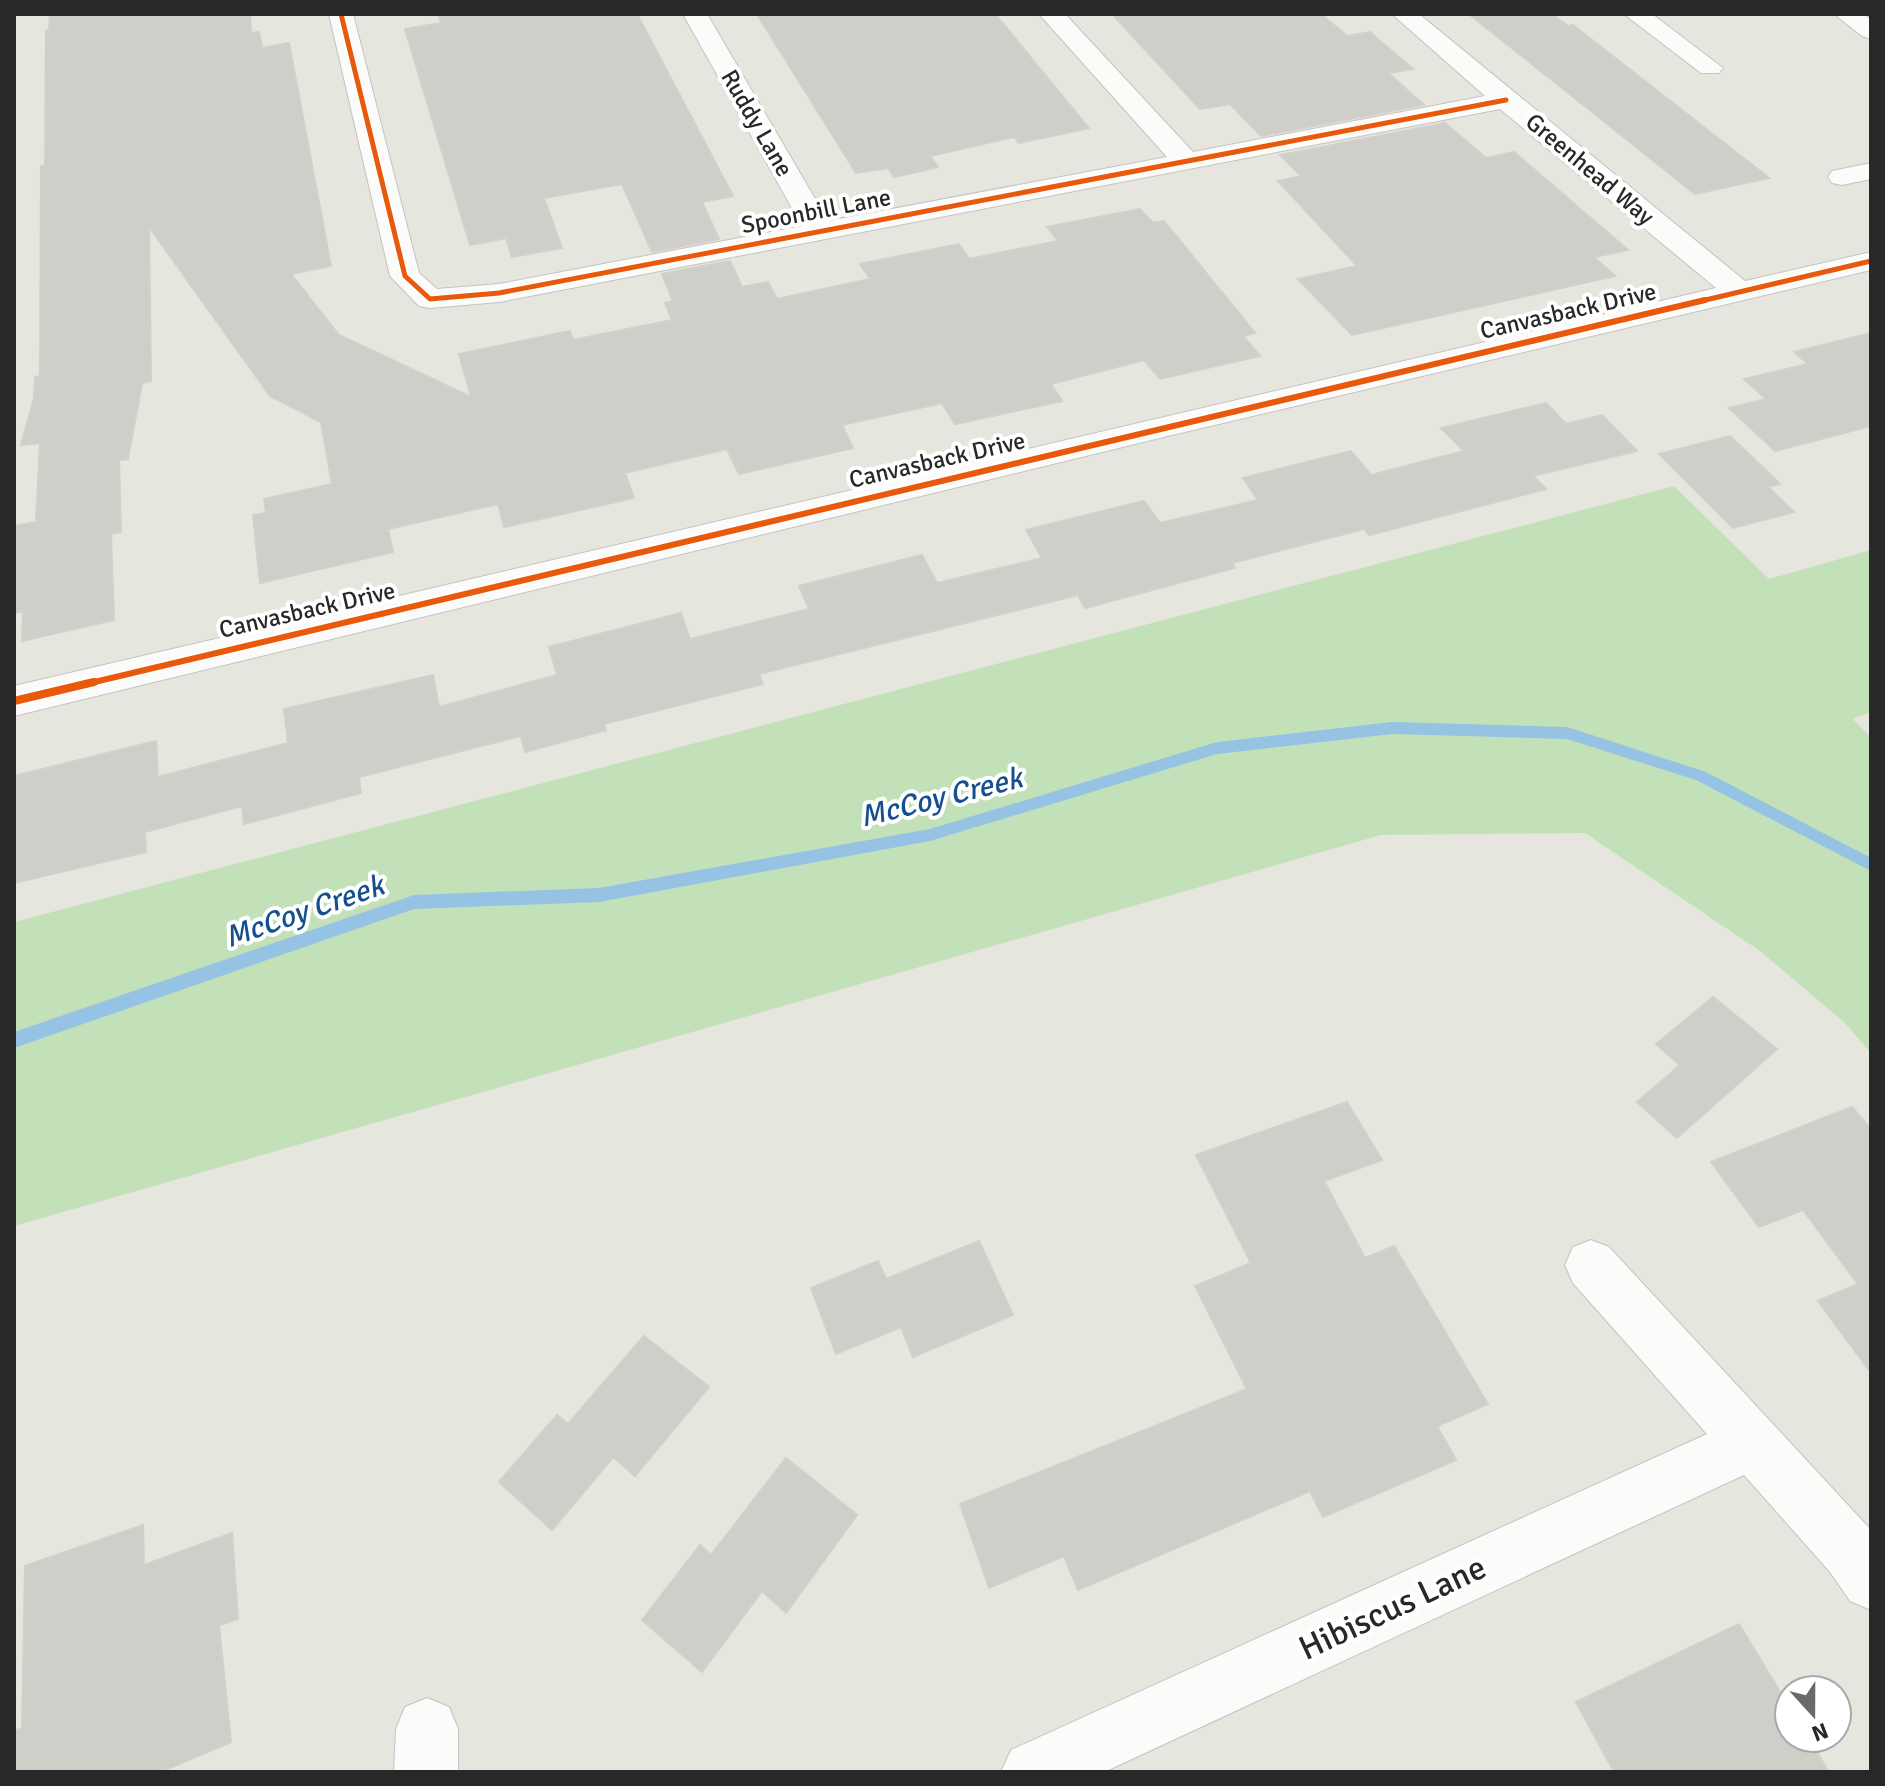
<svg xmlns="http://www.w3.org/2000/svg" width="1885" height="1786" font-family="Signika,sans-serif">
  <style>
    .green { fill: #c2e1b9 }
    .lines { fill: none; stroke-linecap: round; stroke-linejoin: round }
    .stream { fill: #96c2e3; fill-rule: evenodd }
    .building { fill: #cfcec9; stroke: #d1d0ca; stroke-width: 2 }
    .minor-casing { stroke: #c4c3c3; stroke-width: 2 }
    .minor { fill: #fbfbfa; fill-rule: evenodd }
    .cycleway-far2-casing { stroke: #fff; stroke-width: 8 }
    .cycleway-far1-casing { stroke: #fff; stroke-width: 10 }
    .cycleway-casing { stroke: #fff; stroke-width: 13 }
    .cycleway-far2 { stroke: #e8590c; stroke-width: 5 }
    .cycleway-far1 { stroke: #e8590c; stroke-width: 6 }
    .cycleway { stroke: #e8590c; stroke-width: 8 }
    .labels { text-anchor: middle; stroke-width: 8; stroke-linejoin: round; paint-order: stroke }
    .far-street-label { font-size: 24px; fill: #282828; stroke: #fff }
    .water-label { font-size: 30px; font-style: italic; fill: #164f8e; stroke: #fff }
    .near-street-label { font-size: 34px; fill: #282828; stroke: #fff }
  </style>
  <rect width="100%" height="100%" fill="#e6e5de"/>
  <path class="green" d="M1674 486 1769 579 1871 550V712L1853 719 1871 738V1053L1844 1022 1760 951 1585 833 1381 835 14 1226V922Z"/>
  <g class="lines">
    <path class="stream" d="M1392 722 1567 727 1706 772 1871 858V871L1696 780 1567 739 1392 734 1217 754 930 841 599 902 414 909 14 1048V1032L414 895 599 888 930 829 1217 742Z"/>
  </g>
  <g class="building">
    <path d="M50 14H250L251 33 259 32 262 48 289 43 331 266 291 274 339 335 471 397 459 354 570 331 573 340 672 320 665 303 673 301 662 274 730 261 742 287 768 282 777 299 870 279 860 264 959 244 969 259 1058 241 1047 227 1140 209 1153 223 1164 221 1255 333 1243 336 1260 356 1160 379 1144 360 1051 384 1062 401 955 424 942 403 842 425 853 448 739 474 727 449 625 473 634 498 504 527 498 504 388 529 393 552 260 583 253 515 266 513 264 499 332 484 321 422 270 396 149 227 151 381 142 383 128 459 119 460 121 532 111 534 114 620 22 641 23 611 14 613V526L36 522 40 443 21 445 34 398 35 377 40 376 41 166 45 165 46 30H49Z"/>
    <path d="M438 14H637L733 196 702 202 719 239 652 252 622 184 544 198 562 248 512 257 506 238 470 245 405 29 441 23Z"/>
    <path d="M757 14H995L1089 128 1019 143 1014 137 930 156 938 167 894 177 888 168 856 173Z"/>
    <path d="M1112 14H1321L1347 36 1370 32 1413 69 1388 73 1424 105 1261 136 1230 104 1200 109Z"/>
    <path d="M1469 14H1552L1568 26 1573 25 1769 178 1695 194Z"/>
    <path d="M1445 123 1486 158 1514 152 1628 250 1594 257 1615 276 1352 335 1298 279 1357 266 1278 181 1301 176 1280 155Z"/>
    <path d="M1871 333V426L1775 451 1729 408 1766 399 1744 379 1808 364 1794 352Z"/>
    <path d="M1546 403 1566 424 1602 415 1637 451 1533 476 1546 489 1369 535 1364 529 1232 563 1235 568 1085 608 1078 595 759 674 763 684 604 724 606 730 525 752 521 736 359 777 361 793 244 824 242 806 145 832 146 852 14 883V776L156 741 158 777 288 743 284 709 433 675 439 707 557 675 549 647 681 613 690 639 809 609 799 586 922 555 937 583 1042 558 1026 530 1144 501 1160 523 1258 500 1243 478 1351 451 1371 475 1464 451 1441 428Z"/>
    <path d="M1730 436 1780 484 1768 487 1794 512 1733 528 1659 454Z"/>
    <path d="M1713 997 1777 1049 1677 1138 1637 1102 1680 1065 1656 1044Z"/>
    <path d="M1347 1102 1382 1160 1324 1181 1365 1258 1394 1246 1488 1404 1437 1426 1456 1460 1323 1517 1310 1491 1078 1590 1064 1556 989 1588 960 1504 1247 1389 1195 1286 1251 1263 1196 1155Z"/>
    <path d="M1852 1107 1871 1129V1373L1818 1301 1858 1284 1803 1210 1759 1227 1711 1162Z"/>
    <path d="M979 1241 1013 1315 913 1357 901 1327 836 1354 811 1288 878 1261 886 1279Z"/>
    <path d="M644 1336 709 1387 635 1476 613 1457 552 1530 499 1482 557 1415 568 1424Z"/>
    <path d="M786 1458 857 1515 786 1613 762 1591 702 1672 642 1620 700 1545 711 1555Z"/>
    <path d="M143 1525 144 1565 232 1533 238 1619 219 1625 231 1742 160 1772H14V1731L22 1728 25 1566Z"/>
    <path d="M1739 1624 1789 1707V1738H1808L1829 1772H1614L1576 1702Z"/>
  </g>
  <g class="lines">
    <g class="minor-casing">
      <g id="minor">
        <path d="M329 14H353L419 273 437 289 499 284 802 226 683 14H707L828 221 1167 157 1039 14H1065L1193 152 1485 96 1392 14H1419L1745 281 1871 252V270L1168 436 14 716V686L1716 288 1500 109 499 302 430 308 419 306 390 276Z"/>
        <path d="M1624 14H1652L1723 68 1719 73H1701Z"/>
        <path d="M1834 14H1863L1871 20V39L1862 36Z"/>
        <path d="M1871 163V179L1842 185 1832 183 1828 177 1832 171Z"/>
        <path d="M1591 1240 1609 1247 1871 1530V1610L1850 1601 1830 1572 1744 1475 1104 1772H1001L1011 1750 1707 1434 1573 1283 1565 1265 1573 1247Z"/>
        <path d="M427 1698 449 1707 458 1729V1772H394L396 1729 405 1707Z"/>
      </g>
    </g>
    <use href="#minor" class="minor"/>
    <g class="cycleway-far2-casing">
      <g id="cycleway-far2">
        <path d="M341 14 405 276 430 299 499 293 1506 100"/>
        <path d="M1697 302 1871 261"/>
      </g>
    </g>
    <g class="cycleway-far1-casing">
      <path id="cycleway-far1" d="M86 684 1705 300"/>
    </g>
    <g class="cycleway-casing">
      <path id="cycleway" d="M14 701 94 682"/>
    </g>
    <use href="#cycleway-far2" class="cycleway-far2"/>
    <use href="#cycleway-far1" class="cycleway-far1"/>
    <use href="#cycleway" class="cycleway"/>
  </g>
  <g class="labels">
    <g class="far-street-label">
      <text transform="translate(757 123) rotate(60)" y="8">Ruddy Lane</text>
      <text transform="translate(1590 169) rotate(40)" y="8">Greenhead Way</text>
      <text transform="translate(816 211) rotate(-11)" y="8">Spoonbill Lane</text>
      <text transform="translate(1568 311) rotate(-13)" y="8">Canvasback Drive</text>
      <text transform="translate(937 460) rotate(-13)" y="8">Canvasback Drive</text>
      <text transform="translate(307 610) rotate(-13)" y="8">Canvasback Drive</text>
    </g>
    <g class="water-label">
      <text transform="translate(941 797) rotate(-14)" y="10">McCoy Creek</text>
      <text transform="translate(304 911) rotate(-19)" y="10">McCoy Creek</text>
    </g>
    <g class="near-street-label">
      <text transform="translate(1392 1607) rotate(-25)" y="12">Hibiscus Lane</text>
    </g>
  </g>
  <rect width="1885" height="1786" fill="none" stroke="#282828" stroke-width="32"/>
  <g transform="translate(1813 1714) rotate(159)"><circle r="38" fill="#ffffff" stroke="#a9a9a9" stroke-width="2"/>
  <path d="M0-6L14 30L0 20L-14 30Z" fill="#6a6a68"/>
  <text y="-12" font-size="22" font-weight="bold" text-anchor="middle" fill="#282828">N</text>
  </g>
</svg>
